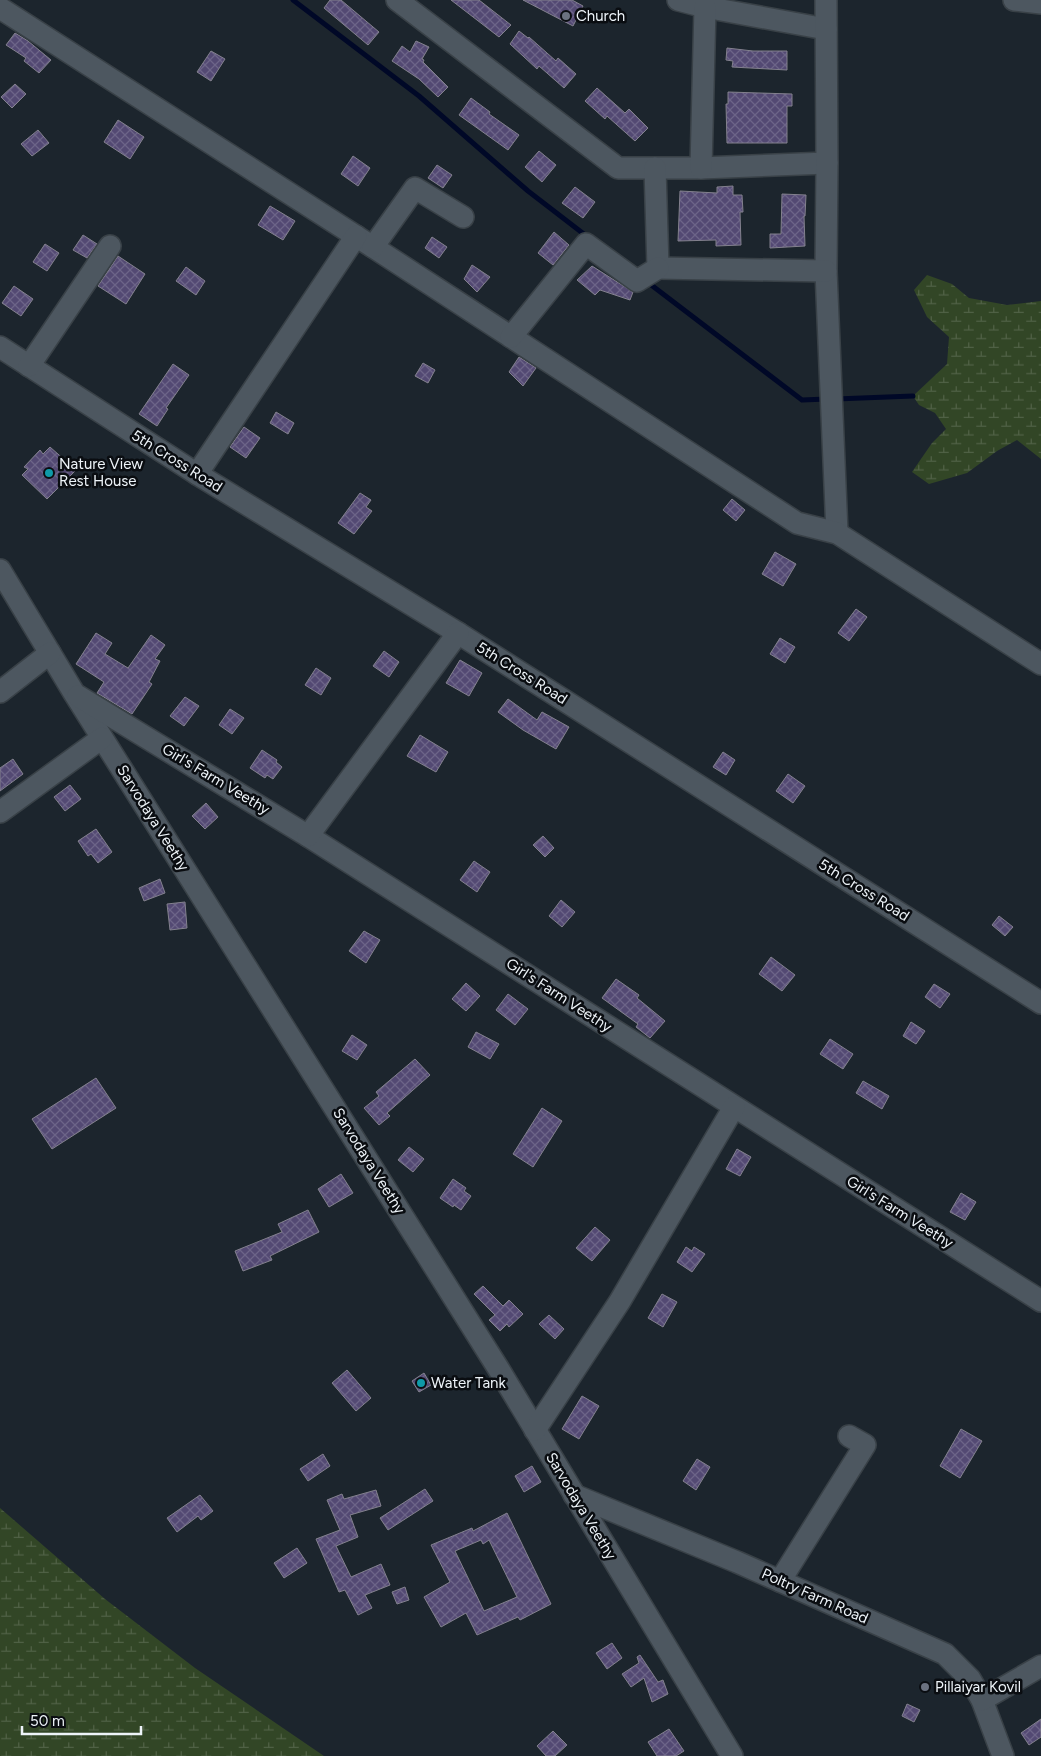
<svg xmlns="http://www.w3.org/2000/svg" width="1041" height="1756" font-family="Figtree,sans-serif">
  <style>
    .wetland { fill: url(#wetland-marsh) }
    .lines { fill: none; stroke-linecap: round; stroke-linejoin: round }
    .stream { stroke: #000827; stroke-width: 5 }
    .building { fill: url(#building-cross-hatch); stroke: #83818e; fill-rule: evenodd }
    .minor-casing { stroke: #394147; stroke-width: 24 }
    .minor { stroke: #4d5760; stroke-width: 21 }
    .worship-dot { fill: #6b7280; stroke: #0a0d11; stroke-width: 2 }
    .culture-dot { fill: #0f9aa8; stroke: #0a0d11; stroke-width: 2 }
    .labels { text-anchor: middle; stroke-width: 5; stroke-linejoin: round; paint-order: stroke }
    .poi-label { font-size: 15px; fill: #eef4f9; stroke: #0a0d11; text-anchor: start }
    .street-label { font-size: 15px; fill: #eef4f9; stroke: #0a0d11 }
  </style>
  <defs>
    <pattern id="wetland-marsh" width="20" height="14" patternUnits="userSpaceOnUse" patternTransform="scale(1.25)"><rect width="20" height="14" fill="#324626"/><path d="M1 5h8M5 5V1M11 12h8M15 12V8" fill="none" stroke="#506146"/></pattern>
    <pattern id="building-cross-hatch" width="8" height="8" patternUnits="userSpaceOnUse" patternTransform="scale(1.25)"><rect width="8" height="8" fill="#534973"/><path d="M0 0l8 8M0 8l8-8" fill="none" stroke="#6c6488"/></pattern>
  </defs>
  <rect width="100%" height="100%" fill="#1c252d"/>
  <g class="wetland">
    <path d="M927 275 952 284 969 298 1007 305 1041 301V459L1017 440 997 451 967 473 929 484 912 472 932 443 946 429 935 413 919 405 913 396 947 364 949 337 927 317 914 290Z"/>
    <path d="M0 1508 105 1599 195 1668 324 1756H0Z"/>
  </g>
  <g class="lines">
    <g class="stream">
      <path d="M293 0 419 96 528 191 589 238"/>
      <path d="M646 281 802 400 827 399"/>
      <path d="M836 399 913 396"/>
    </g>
  </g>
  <g class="building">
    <path d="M330 0H341L379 32 368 45 324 8Z"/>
    <path d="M451 0H479L511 25 499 37Z"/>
    <path d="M523 0H572L583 6 573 26Z"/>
    <path d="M519 31 528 38 529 37 556 61 558 58 576 74 564 88 539 66 537 69 510 44Z"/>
    <path d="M15 33 28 41 51 60 39 73 24 61 26 58 6 45Z"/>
    <path d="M416 41 429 47 422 59 424 60 423 62 448 87 438 97 419 79 392 61 402 46 410 52Z"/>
    <path d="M727 48 753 51H787V70L732 67 733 61 726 60Z"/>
    <path d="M211 51 225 59 211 81 197 72Z"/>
    <path d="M15 84 26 94 12 108 1 97Z"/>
    <path d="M597 88 625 113 629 109 648 128 635 141 607 116 605 119 585 101Z"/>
    <path d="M728 92 792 94V106H787V143H727L726 104H728Z"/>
    <path d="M471 98 490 112 489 114 519 135 508 150 459 115Z"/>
    <path d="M118 120 144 137 130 159 104 142Z"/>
    <path d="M38 130 49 143 32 156 21 144Z"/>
    <path d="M539 151 556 165 542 182 525 167Z"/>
    <path d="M353 156 370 168 358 186 341 174Z"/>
    <path d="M437 165 452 175 443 188 428 178Z"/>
    <path d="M733 186V195H742L743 212H740L741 245 716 246V240L678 241 680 191 717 193V187Z"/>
    <path d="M575 187 595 202 583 218 562 203Z"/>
    <path d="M782 194 806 195 805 216H804L805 246 770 248V234H781Z"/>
    <path d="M270 206 295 221 283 240 258 225Z"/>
    <path d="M554 232 569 245 553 265 538 253Z"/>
    <path d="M83 235 97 244 87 258 73 250Z"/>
    <path d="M432 237 447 247 439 258 425 248Z"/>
    <path d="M45 244 59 253 47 271 33 262Z"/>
    <path d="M118 256 145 274 126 304 98 286Z"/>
    <path d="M472 265 490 277 477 292 464 279Z"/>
    <path d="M592 266 633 292 630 300 600 290 595 295 577 280Z"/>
    <path d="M186 267 205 281 196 295 176 281Z"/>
    <path d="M14 286 33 299 21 316 2 303Z"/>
    <path d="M519 357 536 368 523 386 509 372Z"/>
    <path d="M423 363 435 370 428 383 415 376Z"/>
    <path d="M173 364 189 375 166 408 168 409 157 426 139 414Z"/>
    <path d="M276 412 294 423 288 434 270 423Z"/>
    <path d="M244 427 260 438 246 458 230 447Z"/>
    <path d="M50 447 76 470 47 499 22 475 28 469 24 467 40 450 43 454Z"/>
    <path d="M360 493 371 500 366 507 372 511 354 534 338 523Z"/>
    <path d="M732 499 745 510 736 521 723 510Z"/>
    <path d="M775 552 796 564 783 586 762 574Z"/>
    <path d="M856 609 867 617 849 641 838 633Z"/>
    <path d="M96 633 112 643 105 654 128 668 151 635 165 645 155 659 160 661 149 682 152 684 132 714 97 693 104 682 76 664Z"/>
    <path d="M780 638 795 647 785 663 770 654Z"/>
    <path d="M384 651 399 662 389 677 373 666Z"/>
    <path d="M460 660 482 673 469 696 446 683Z"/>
    <path d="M316 668 331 678 321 695 305 685Z"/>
    <path d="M185 697 199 706 184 726 170 716Z"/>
    <path d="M508 699 537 720 542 712 569 727 556 749 523 730 498 712Z"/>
    <path d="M230 709 244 718 232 734 219 725Z"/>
    <path d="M420 735 448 752 436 772 407 756Z"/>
    <path d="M262 750 277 760 276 762 282 767 273 779 267 775 265 778 250 768Z"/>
    <path d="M723 752 735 760 726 775 713 767Z"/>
    <path d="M13 759 23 774 0 791V768Z"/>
    <path d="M788 774 805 786 793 803 776 791Z"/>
    <path d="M70 785 81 799 65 811 54 797Z"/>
    <path d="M206 803 218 817 205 829 192 816Z"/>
    <path d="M96 829 112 852 98 863 91 854 88 856 78 841Z"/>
    <path d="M543 836 554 848 545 857 533 845Z"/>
    <path d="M474 861 490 872 477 892 460 880Z"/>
    <path d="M160 879 165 893 144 901 139 888Z"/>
    <path d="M561 900 575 912 562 927 549 916Z"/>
    <path d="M185 902 187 928 170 930 167 904Z"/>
    <path d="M999 916 1013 927 1005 936 992 925Z"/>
    <path d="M364 931 380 940 366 963 349 951Z"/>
    <path d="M771 957 795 975 782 991 759 974Z"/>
    <path d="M616 979 639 995 637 998 665 1021 650 1038 636 1027 638 1024 602 998Z"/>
    <path d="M466 983 480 996 466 1011 452 999Z"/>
    <path d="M934 984 950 994 940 1008 925 997Z"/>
    <path d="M508 994 528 1009 515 1025 496 1010Z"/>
    <path d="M911 1022 925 1031 916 1044 903 1036Z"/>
    <path d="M476 1032 499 1044 490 1059 468 1047Z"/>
    <path d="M352 1035 367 1045 357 1060 342 1051Z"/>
    <path d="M830 1039 853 1054 843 1069 820 1054Z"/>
    <path d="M415 1059 430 1075 387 1113 390 1116 379 1125 364 1108 379 1096 376 1092Z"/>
    <path d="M96 1078 116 1108 52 1149 32 1119Z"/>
    <path d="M863 1081 889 1096 882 1109 856 1093Z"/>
    <path d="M542 1108 562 1121 533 1167 513 1154Z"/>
    <path d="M409 1147 424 1159 413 1172 398 1160Z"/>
    <path d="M737 1149 751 1157 740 1176 726 1169Z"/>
    <path d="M341 1174 353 1193 329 1207 318 1189Z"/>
    <path d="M453 1179 466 1188 464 1191 471 1196 461 1210 454 1205 453 1207 440 1198Z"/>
    <path d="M961 1193 976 1202 965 1220 950 1212Z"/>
    <path d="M308 1210 319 1232 270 1256 272 1260 243 1271 235 1251 282 1232 278 1224Z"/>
    <path d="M595 1227 610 1240 592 1261 576 1248Z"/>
    <path d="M686 1247 692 1251 694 1247 705 1254 692 1272 677 1262Z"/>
    <path d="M483 1286 503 1306 509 1300 523 1314 509 1327 507 1324 500 1331 489 1320 495 1315 474 1294Z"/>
    <path d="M662 1294 677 1302 663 1327 648 1318Z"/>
    <path d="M549 1315 564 1329 555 1339 539 1324Z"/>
    <path d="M347 1370 371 1398 356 1411 332 1383Z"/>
    <path d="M424 1373 431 1385 419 1392 412 1381Z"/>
    <path d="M582 1396 599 1406 579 1439 562 1429Z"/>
    <path d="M961 1429 982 1441 960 1478 940 1466Z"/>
    <path d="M323 1454 330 1466 308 1481 300 1469Z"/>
    <path d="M697 1459 710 1467 696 1490 683 1481Z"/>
    <path d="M532 1466 541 1482 524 1492 515 1476Z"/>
    <path d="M425 1489 433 1501 388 1530 380 1518Z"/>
    <path d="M376 1490 381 1506 350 1515 358 1537 336 1546 351 1577 381 1564 390 1585 365 1595 372 1608 358 1615 345 1590 339 1592 316 1539 340 1530 327 1500 342 1494 344 1499Z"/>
    <path d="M200 1495 213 1511 201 1520 198 1516 177 1532 167 1518Z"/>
    <path d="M507 1513 551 1604 520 1620 518 1617 477 1635 466 1613 441 1627 424 1597 450 1582 431 1545 472 1528 473 1531ZM481 1540 483 1544 489 1540 517 1597 484 1611 455 1551Z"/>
    <path d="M297 1548 307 1563 284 1578 274 1563Z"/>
    <path d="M405 1587 409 1600 397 1604 392 1592Z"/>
    <path d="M612 1643 622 1658 607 1669 596 1653Z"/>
    <path d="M640 1655 658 1682 663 1680 668 1694 652 1702 644 1678 631 1687 622 1674 639 1663 637 1657Z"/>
    <path d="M907 1704 920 1710 914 1722 902 1716Z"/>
    <path d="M1041 1719V1737L1029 1745 1021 1733Z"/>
    <path d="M669 1729 684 1751 676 1756H657L648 1742Z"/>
    <path d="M553 1731 567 1745 555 1756H546L537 1746Z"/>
  </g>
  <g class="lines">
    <g class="minor-casing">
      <g id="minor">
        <path d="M397 0 618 168H701L827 163"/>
        <path d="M678 0 705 7 826 29"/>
        <path d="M826 0 827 163 826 271 837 533"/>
        <path d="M1014 0 1041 3"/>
        <path d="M0 8 373 247 797 523 837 533 1041 664"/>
        <path d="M655 168 658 268 826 271"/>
        <path d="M701 168 705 7"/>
        <path d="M373 247 415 188 463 217"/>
        <path d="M511 337 586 244 637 281 658 268"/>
        <path d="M0 347 197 474 458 633 1041 1003"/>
        <path d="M29 366 110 246"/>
        <path d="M197 474 356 236"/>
        <path d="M0 570 74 693 498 1368 732 1756"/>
        <path d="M0 692 50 653"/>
        <path d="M78 696 308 836 1041 1301"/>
        <path d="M0 812 102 738"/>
        <path d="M308 836 458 633"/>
        <path d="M535 1430 620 1301 734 1107"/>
        <path d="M574 1495 737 1562 945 1654 970 1679 982 1700 1003 1756"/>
        <path d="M780 1581 865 1445 849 1436"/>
        <path d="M982 1700 1041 1666"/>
      </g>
    </g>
    <use href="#minor" class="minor"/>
  </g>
  <g class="worship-dot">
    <circle cx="566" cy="16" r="5"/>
    <circle cx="925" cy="1687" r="5"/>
  </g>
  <g class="culture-dot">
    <circle cx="49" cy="473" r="5"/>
    <circle cx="421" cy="1383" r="5"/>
  </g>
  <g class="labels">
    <g class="poi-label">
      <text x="576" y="21">Church</text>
      <text x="59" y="469">Nature View<tspan x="59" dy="17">Rest House</tspan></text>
      <text x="431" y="1388">Water Tank</text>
      <text x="935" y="1692">Pillaiyar Kovil</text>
    </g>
    <g class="street-label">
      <text transform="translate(177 461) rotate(32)" y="5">5th Cross Road</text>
      <text transform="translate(522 673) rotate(32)" y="5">5th Cross Road</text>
      <text transform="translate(216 779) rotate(31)" y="5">Girl's Farm Veethy</text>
      <text transform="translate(153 818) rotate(58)" y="5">Sarvodaya Veethy</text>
      <text transform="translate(864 890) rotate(32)" y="5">5th Cross Road</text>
      <text transform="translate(559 995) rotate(33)" y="5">Girl's Farm Veethy</text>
      <text transform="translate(369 1161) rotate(58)" y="5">Sarvodaya Veethy</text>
      <text transform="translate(900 1212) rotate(32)" y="5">Girl's Farm Veethy</text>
      <text transform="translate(581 1506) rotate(59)" y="5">Sarvodaya Veethy</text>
      <text transform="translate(815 1596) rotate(24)" y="5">Poltry Farm Road</text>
    </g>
  </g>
  <path d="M22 1726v8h119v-8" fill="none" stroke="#eef4f9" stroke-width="2.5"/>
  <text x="30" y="1726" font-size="15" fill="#eef4f9" stroke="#0a0d11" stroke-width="4" paint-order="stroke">50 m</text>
</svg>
